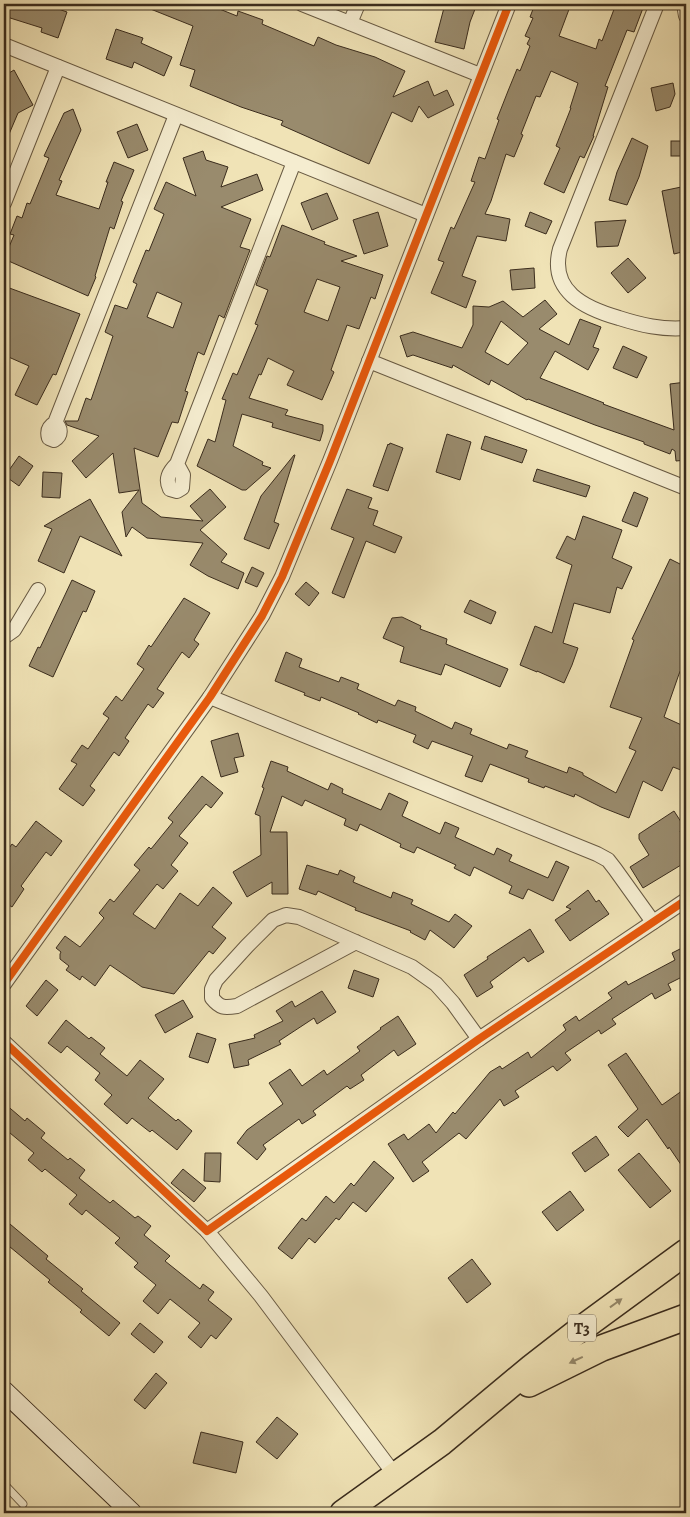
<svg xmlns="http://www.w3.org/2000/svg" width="690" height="1517" font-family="Alegreya,serif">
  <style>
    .building { fill: #998b6d; stroke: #3a2c1d; fill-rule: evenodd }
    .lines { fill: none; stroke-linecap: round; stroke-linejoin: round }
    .lane-casing { stroke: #685a43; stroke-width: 9 }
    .street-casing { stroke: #685a43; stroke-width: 16 }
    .secondary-casing { stroke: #3a2c1d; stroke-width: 21 }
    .highway-casing { stroke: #3a2c1d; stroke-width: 28 }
    .lane { stroke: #f5edd0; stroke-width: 7 }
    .street { stroke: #f5edd0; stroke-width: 14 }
    .secondary { stroke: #f5edd0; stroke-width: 19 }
    .highway { stroke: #f0e3b6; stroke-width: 25 }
    .cycleway-casing { stroke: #f5edd0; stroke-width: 11 }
    .cycleway { stroke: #e8590c; stroke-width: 8 }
    .oneway { fill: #95886a }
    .labels { text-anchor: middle; stroke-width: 4.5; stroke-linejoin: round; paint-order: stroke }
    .shield { fill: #f5edd0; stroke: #726653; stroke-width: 1 }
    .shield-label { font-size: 16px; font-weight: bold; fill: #3a2c1d }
  </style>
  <rect width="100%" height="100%" fill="#f0e3b6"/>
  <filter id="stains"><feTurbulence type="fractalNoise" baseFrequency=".004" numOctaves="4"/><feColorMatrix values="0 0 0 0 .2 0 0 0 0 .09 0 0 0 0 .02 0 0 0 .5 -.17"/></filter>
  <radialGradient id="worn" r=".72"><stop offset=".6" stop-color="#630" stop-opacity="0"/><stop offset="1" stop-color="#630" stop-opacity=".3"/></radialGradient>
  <g class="building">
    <path d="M11 4H44L67 12 58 38 41 32 42 28 7 17Z"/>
    <path d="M138 4H207L237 16 238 11 263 20 262 24 314 46 318 37 336 45 375 57 405 71 393 97 428 81 434 96 447 90 454 105 428 118 419 106 412 122 392 112 369 164 281 125 283 121 241 107 190 86 195 70 180 65 193 26Z"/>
    <path d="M445 4H477L470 22 464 49 435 42Z"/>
    <path d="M535 4H571L559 36 596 49 599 39 602 41 616 4H630L643 8 634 32 627 30 605 86 608 87 593 136H594L584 158 580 156 564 193 544 184 560 148 556 146 571 108H570L578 83 551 71 540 97 536 96 521 134 523 135 514 157 506 154 491 201 485 214 510 219 506 241 477 236 462 276 476 281 466 308 431 293 444 262 438 260 451 227 454 229 475 182 471 181 479 157 485 159 499 120 497 119 508 91 517 69 520 71 530 46 527 44 530 38 525 36 533 18 530 17Z"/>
    <path d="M116 29 143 38 141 43 172 57 164 76 134 62 132 68 106 59Z"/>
    <path d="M14 70 33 105 18 113 4 146V76Z"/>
    <path d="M673 83 675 94 670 107 656 111 651 88Z"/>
    <path d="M73 109 81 130 59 180 62 181 56 195 99 209 108 182H106L114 162 134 170 121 201 123 202 114 229 110 227 95 276 96 277 88 296 4 259 14 235 10 234 17 216 22 218 27 203 30 204 49 158 44 156 64 113Z"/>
    <path d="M137 124 148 150 128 158 117 132Z"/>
    <path d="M632 138 648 146 639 177 627 205 609 200 617 172Z"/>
    <rect x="671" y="141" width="15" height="15"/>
    <path d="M203 151 206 160 228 167 221 187 257 174 263 190 221 207 251 219 240 247 250 250 224 318 219 315 204 355 198 352 185 391 188 392 178 423 172 422 158 457 134 448 142 503 161 517 203 521 190 506 210 489 226 507 200 530 227 554 221 562 244 573 238 589 208 576 190 565 203 543 147 538 132 527 126 537 122 512 139 490 119 493 113 453 86 478 72 461 99 436 67 425 65 421H78L86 398 91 400 113 336 105 332 115 305 127 309 137 284 133 282 146 250 149 251 164 214 154 209 166 182 196 196 183 158ZM157 292 182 303 173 328 147 317Z"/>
    <path d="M686 186V251L674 254 662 191Z"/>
    <path d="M327 193 338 219 312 230 301 203Z"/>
    <path d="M378 212 388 246 364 254 353 220Z"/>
    <path d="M530 212 552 221 546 234 525 226Z"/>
    <path d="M626 220 618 246 597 247 595 222Z"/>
    <path d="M282 225 325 242 324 244 357 256 341 261 383 275 375 299 371 297 359 329 347 325 331 370 334 372 322 400 287 385 294 371 268 358 261 375 259 374 249 398 288 410 285 415 323 425V431L320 441 272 427 273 423 242 414 233 446 263 462 262 465 271 468 246 490H242L197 466 208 439 215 442 226 400 222 399 233 373 237 375 258 325 255 324 268 290 256 285 267 256 270 257ZM317 279 340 287 328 321 304 312Z"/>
    <path d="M628 258 646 278 628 293 611 273Z"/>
    <path d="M534 268 535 288 512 290 510 270Z"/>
    <path d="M4 286 80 314 56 375 53 374 37 405 15 395 29 366 4 355Z"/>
    <path d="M545 300 557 314 539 329 569 345 580 319 601 327 593 347 599 349 588 370 555 351 540 378 604 403 603 404 674 430 670 384 686 382V460L676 461 675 451 672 449 670 454 644 444V442L595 425 528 399 527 400 491 380 489 385 453 365 452 368 413 355 407 357 400 336 413 332 462 348 473 325V306L489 307 503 301 523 317ZM501 321 528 343 508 365 485 352Z"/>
    <path d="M623 346 647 357 637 378 613 368Z"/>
    <path d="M447 434 471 442 460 480 436 472Z"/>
    <path d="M485 436 527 450 522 463 481 449Z"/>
    <path d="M390 443 403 448 388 491 373 486 388 444 389 445Z"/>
    <path d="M294 455H295L274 522 279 524 269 549 244 539 261 496Z"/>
    <path d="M19 456 33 466 19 486 5 476Z"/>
    <path d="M537 469 590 486 586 497 533 481Z"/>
    <path d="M43 472 62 473 60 498 42 497Z"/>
    <path d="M347 489 372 498 368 508 378 511 373 525 402 537 395 553 366 541 344 598 332 593 354 538 331 529Z"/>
    <path d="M634 492 648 498 637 527 622 521Z"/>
    <path d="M90 499 122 556 80 536 64 573 38 561 52 529 44 526Z"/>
    <path d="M583 516 622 530 612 558 632 567 622 589 617 587 610 613 574 603 563 643 578 648 572 665 564 683 537 671V672L520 665 535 626 552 633 572 565 556 558 567 536 575 540Z"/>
    <path d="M670 559 686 567V658L679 674 664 717 686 727V772L673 767 662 791 643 781 629 818 601 807 575 794 574 797 545 786 544 788 528 782 529 779 490 764 482 782 465 776 473 756 432 741 428 749 413 742 416 735 378 720 377 723 358 714 359 713 321 697 320 701 304 695 305 693 275 681 286 652 302 659 299 667 339 682 341 677 359 684 357 689 395 706 398 700 416 707 415 711 452 729 455 722 472 729 470 734 507 749 509 744 528 751 525 757 567 773 569 767 583 773V775L616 793 636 751 629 748 642 718 610 707 634 640 632 639Z"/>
    <path d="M252 567 264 573 257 587 245 582Z"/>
    <path d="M72 580 95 591 86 612 83 611 53 677 29 666 38 647 40 648Z"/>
    <path d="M306 582 319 593 309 606 295 594Z"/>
    <path d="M184 598 210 613 194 640 199 644 189 658 182 652 157 689 164 693 153 708 148 704 125 738 129 741 119 756 114 752 90 786 95 790 83 806 59 789 77 764 71 761 82 745 88 749 109 718 103 714 116 696 122 701 144 669 137 664 149 645 151 647Z"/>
    <path d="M470 600 496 612 491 624 464 612Z"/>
    <path d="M402 617 421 626 420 629 447 639 446 644 508 669 500 687 445 664 441 675 400 662 404 647 383 638 392 618Z"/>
    <path d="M238 733 244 756 234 758 238 772 221 777 211 741Z"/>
    <path d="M271 761 288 767 287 771 328 790 331 783 343 789 342 793 381 810 389 793 408 802 402 816 440 834 445 822 459 828 455 837 494 855 497 848 512 855 509 861 548 878 556 861 569 867 553 901 528 889 523 899 509 893 512 886 474 867 470 876 454 868 456 865 417 847 414 853 400 847 401 844 360 824 357 831 344 825 346 819 305 800 302 806 282 796 270 832H287L288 894H272V882L247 897 233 872 261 855 260 816 255 814 264 788 262 787Z"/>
    <path d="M202 776 223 793 211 808 206 804 179 836 188 843 171 865 178 871 163 889 157 884 133 914 155 929 180 893 198 906 213 887 232 903 212 927 226 938 213 954 209 951 174 994 142 987 110 965 95 986 82 976 80 980 66 970 69 966 60 959V954L61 952 56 948 65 936 80 947 104 918 99 913 110 899 114 902 140 870 134 865 149 847 151 849 173 822 168 818Z"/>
    <path d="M674 811 685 828 680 831 686 842V862L643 888 630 867 649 855 639 839V834Z"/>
    <path d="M36 821 62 841 51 856 46 852 21 886 24 889 12 907 4 902V855L12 844 16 847Z"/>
    <path d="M307 865 338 875 340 870 355 877 353 882 391 898 393 892 413 900 411 904 449 922 455 914 472 926 454 948 430 930 425 940 410 932 411 931 355 910 356 908 318 891 316 895 299 889Z"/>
    <path d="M588 890 596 902 599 900 609 914 570 941 555 920 571 909 566 907Z"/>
    <path d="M530 929 544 952 528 962 524 957 490 982 493 987 477 997 464 975 488 959 487 957Z"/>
    <path d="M686 946V982L684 976 668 984 671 990 655 999 652 993 612 1019 616 1024 601 1034 599 1030 565 1053 571 1060 557 1071 553 1066 515 1091 519 1097 504 1106 500 1099 466 1139 459 1133 422 1162 429 1171 413 1182 388 1144 404 1134 408 1140 429 1124 436 1133 453 1112 455 1114 490 1072 500 1066 502 1069 528 1052 531 1058 566 1030 563 1025 576 1016 579 1021 612 998 608 993 626 981 628 985 675 960 672 953Z"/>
    <path d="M354 970 379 979 373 997 348 988Z"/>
    <path d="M46 980 58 990 37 1016 26 1006Z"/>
    <path d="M322 991 336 1012 317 1024 314 1018 279 1041 281 1044 248 1060 249 1065 234 1068 229 1044 255 1038 254 1035 283 1021 276 1011 292 1001 295 1007Z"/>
    <path d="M183 1000 193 1017 165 1033 155 1015Z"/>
    <path d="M398 1016 416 1044 398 1056 394 1050 361 1075 364 1080 350 1089 347 1086 313 1111 316 1115 302 1124 299 1119 263 1145 266 1149 257 1160 237 1143 247 1130 283 1104 269 1083 290 1069 302 1086 324 1070 327 1075 360 1051 357 1047 381 1029 380 1028Z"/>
    <path d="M66 1020 89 1039 91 1037 105 1048 100 1054 127 1076 140 1060 164 1079 148 1098 176 1121 178 1119 192 1131 177 1150 152 1130 150 1132 132 1118 127 1124 104 1104 112 1095 95 1080 100 1073 67 1046 61 1053 48 1043Z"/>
    <path d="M197 1033 216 1039 208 1063 189 1057Z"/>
    <path d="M626 1053 662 1105 686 1088V1172L669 1147 668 1149 647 1119 628 1137 618 1127 638 1109 608 1065Z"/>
    <path d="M4 1103 25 1121 27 1118 45 1133 41 1138 68 1160 70 1158 85 1170 79 1178 110 1203 113 1200 135 1218 138 1216 151 1226 144 1235 170 1256 165 1261 200 1289 203 1284 214 1292 208 1300 232 1319 216 1339 211 1335 201 1348 188 1337 200 1323 170 1299 158 1314 143 1301 156 1285 134 1267 138 1263 115 1243 120 1238 86 1210 82 1215 69 1204 77 1195 45 1169 42 1172 28 1160 34 1153 4 1128Z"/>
    <path d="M596 1136 609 1155 585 1172 572 1153Z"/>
    <path d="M205 1153H221L220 1182 204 1181Z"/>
    <path d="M639 1153 671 1191 650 1208 618 1170Z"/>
    <path d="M374 1161 394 1178 366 1212 353 1202 339 1220 336 1218 315 1243 309 1238 292 1259 278 1248 302 1218 306 1221 326 1196 334 1203 351 1183 354 1186Z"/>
    <path d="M183 1169 206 1188 194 1202 171 1183Z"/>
    <path d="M570 1191 584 1210 557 1231 542 1212Z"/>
    <path d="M4 1219 48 1256 46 1259 83 1289 81 1291 120 1323 109 1336 80 1312 82 1310 48 1282 50 1280 4 1242Z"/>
    <path d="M472 1259 491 1284 467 1303 448 1278Z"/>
    <path d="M140 1323 163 1342 154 1353 131 1334Z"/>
    <path d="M156 1373 167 1383 145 1409 134 1400Z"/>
    <path d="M277 1417 298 1434 277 1459 256 1442Z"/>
    <path d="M201 1432 243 1442 236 1473 193 1463Z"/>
  </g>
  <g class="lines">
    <g class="lane-casing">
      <path id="lane" d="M4 1484 23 1504"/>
    </g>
    <g class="street-casing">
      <g id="street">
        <path d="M302 4 480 75"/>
        <path d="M657 4 560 249C549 291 584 308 619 318 641 325 662 330 686 328"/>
        <path d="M684 4 686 16"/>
        <path d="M350 23 358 4"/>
        <path d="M4 45 426 215"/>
        <path d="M4 203 58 67"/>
        <path d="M369 361 686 488"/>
        <path d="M55 423C61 428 62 435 54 440L49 438C47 431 48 427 55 423L176 115"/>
        <path d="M177 464 183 475 182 488 177 491 170 489C165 479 169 472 177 464L294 162"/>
        <path d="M4 637 14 630 38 590"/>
        <path d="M210 697 597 854 608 860 615 869 653 922"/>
        <path d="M356 942 237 1006C224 1008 220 1008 212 998V989L216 980 247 946 273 920 286 915 299 917 412 967 436 984 453 1003 479 1039"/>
        <path d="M4 984 210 697 262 616 282 577 330 461 509 4"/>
        <path d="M4 1042 207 1231 479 1039 686 900"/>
        <path d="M207 1231 261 1296 395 1475"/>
      </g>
    </g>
    <g class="secondary-casing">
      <path id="secondary" d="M4 1391 132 1513"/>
    </g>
    <g class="highway-casing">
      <g id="highway">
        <path d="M529 1384 602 1348 686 1317"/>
        <path d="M343 1513 442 1442 532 1367 577 1332 686 1252"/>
      </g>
    </g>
    <use href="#lane" class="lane"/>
    <use href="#street" class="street"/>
    <use href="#secondary" class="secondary"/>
    <use href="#highway" class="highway"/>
    <g class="cycleway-casing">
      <g id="cycleway">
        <path d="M4 984 210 697 262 616 282 577 330 461 509 4"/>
        <path d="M4 1042 207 1231 479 1039 686 900"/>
      </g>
    </g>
    <use href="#cycleway" class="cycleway"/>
  </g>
  <defs><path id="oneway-solid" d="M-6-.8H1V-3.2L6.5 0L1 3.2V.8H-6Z" transform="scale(1.25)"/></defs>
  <g class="oneway">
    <use href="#oneway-solid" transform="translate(616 1303) rotate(-36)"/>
    <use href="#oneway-solid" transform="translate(576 1360) rotate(155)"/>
  </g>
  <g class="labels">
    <rect class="shield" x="568" y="1314.5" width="28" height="27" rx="4"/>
    <g class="shield-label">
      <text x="582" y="1334">T3</text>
    </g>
  </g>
  <rect width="690" height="1517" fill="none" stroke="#f0e3b6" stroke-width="20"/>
  <rect x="5" y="5" width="680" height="1507" fill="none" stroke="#3a2c1d" stroke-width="2.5"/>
  <rect x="10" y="10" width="670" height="1497" fill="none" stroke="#3a2c1d"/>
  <rect width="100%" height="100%" filter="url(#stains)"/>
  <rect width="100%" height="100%" fill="url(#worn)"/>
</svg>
